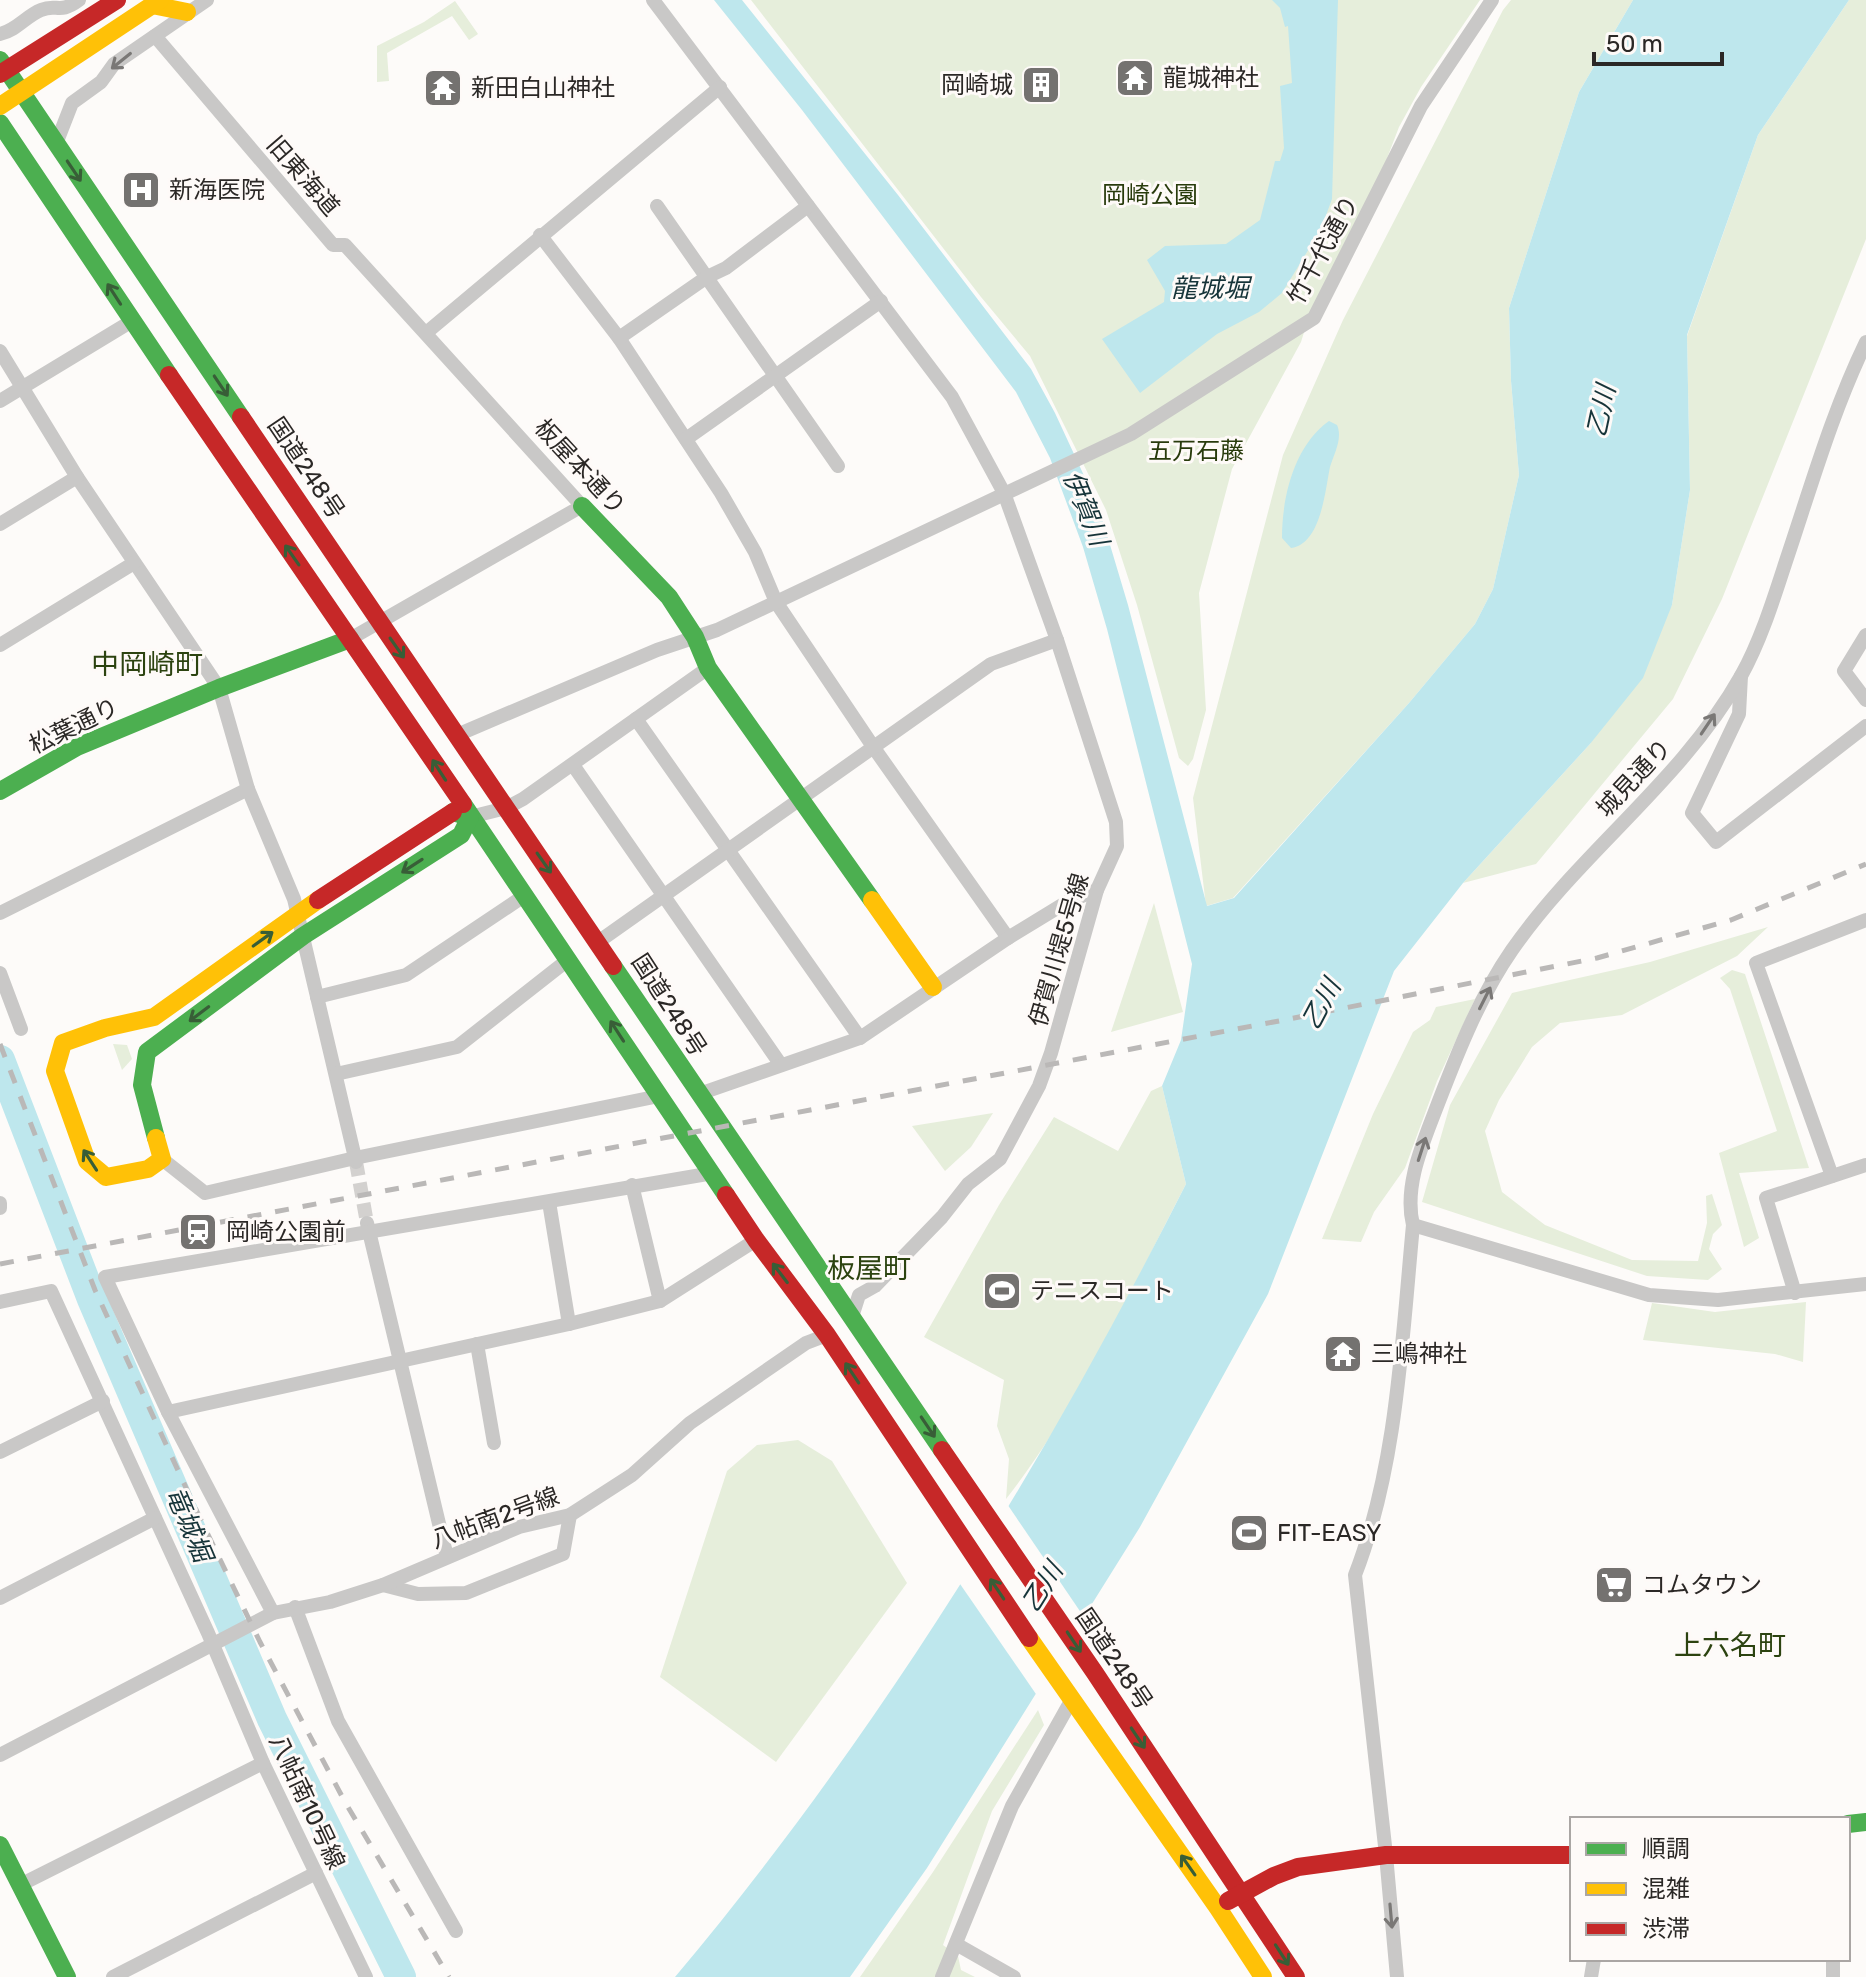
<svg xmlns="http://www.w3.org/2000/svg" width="1866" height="1977" font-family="Rubik,'Noto Sans JP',sans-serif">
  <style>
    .green { fill: #e6eedb }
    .water { fill: #bee7ed }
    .pier { fill: #fdfbf9 }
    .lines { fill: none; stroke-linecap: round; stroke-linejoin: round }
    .river { stroke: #bee7ed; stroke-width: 30 }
    .street-tunnel { stroke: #d3d1cf; stroke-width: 14; stroke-dasharray: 14 7; stroke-linecap: butt }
    .street { stroke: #c9c8c7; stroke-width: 14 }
    .fast { stroke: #4caf50; stroke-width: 18 }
    .slow { stroke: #ffc107; stroke-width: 18 }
    .jam { stroke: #c62828; stroke-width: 18 }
    .rail { stroke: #bab8b7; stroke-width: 5; stroke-dasharray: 14 14; stroke-linecap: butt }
    .oneway { stroke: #7a7876 }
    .oneway2 { stroke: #385e37 }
    .labels { text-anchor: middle; stroke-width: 6; stroke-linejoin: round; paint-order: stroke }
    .poi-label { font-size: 24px; fill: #2b2826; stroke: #fefaf8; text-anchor: start }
    .street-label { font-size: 24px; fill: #2b2826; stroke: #fefaf8 }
    .park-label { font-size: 24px; fill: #283b0c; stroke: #fefaf8 }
    .water-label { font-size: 26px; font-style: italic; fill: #163439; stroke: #fefaf8 }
    .quarter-label { font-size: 28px; fill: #2c4310; stroke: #fefaf8 }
  </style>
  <rect width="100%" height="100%" fill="#fdfbf9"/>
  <g class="green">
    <path d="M751 0H1480L1421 87 1399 127 1374 192 1310 313 1301 342 1232 469 1199 593 1206 710 1193 759 1188 766 1179 758 1137 605 1106 510 1030 356 981 297Z"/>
    <path d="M1511 0H1633L1579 92 1509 308 1511 381 1519 475 1493 589 1475 624 1409 703 1233 898 1206 906 1193 798 1283 455 1343 320 1503 10Z"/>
    <path d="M1849 0H1866V239L1722 599 1673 699 1536 864 1463 883 1590 744 1672 605 1690 490 1687 336 1758 135Z"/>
    <path d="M455 1 478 34 469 40 452 16 387 53 389 81 377 82V46L424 22Z"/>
    <path d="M1154 903 1183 1012 1111 1032Z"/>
    <path d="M1768 927 1737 956 1622 1015 1560 1023 1532 1047 1499 1100 1485 1131 1502 1192 1545 1225 1632 1260 1698 1261 1707 1223 1706 1196 1712 1194 1722 1225 1713 1234 1709 1249 1722 1269 1708 1280 1647 1276 1422 1202 1450 1105 1512 993 1650 962Z"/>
    <path d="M1732 970 1745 974 1809 1168 1739 1173 1759 1238 1744 1247 1719 1153 1777 1131 1730 989 1720 978Z"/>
    <path d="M1475 999 1437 1081 1405 1168 1374 1212 1361 1242 1322 1239 1373 1114 1413 1032 1430 1020 1436 1007Z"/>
    <path d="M113 1044 127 1045 132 1059 122 1070Z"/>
    <path d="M1162 1086 1186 1184C1131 1289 1080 1405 1006 1499L1009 1459 997 1426 1004 1380 924 1337 999 1205 1054 1117 1118 1151 1151 1091Z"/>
    <path d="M993 1113 971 1147 945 1171 912 1126Z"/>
    <path d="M1806 1302 1803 1362 1775 1354 1643 1340 1652 1303 1715 1312Z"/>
    <path d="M798 1440 832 1461 907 1583 776 1762 660 1677 727 1471 757 1445Z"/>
    <path d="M1038 1710 1044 1725 992 1811 943 1945 958 1956 961 1970 975 1977H860L933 1872Z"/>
  </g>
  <g class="water">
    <path d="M714 0H742L898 195 1031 369 1055 413 1099 508 1128 605 1207 906 1234 898 1409 703 1475 624 1493 589 1519 475 1511 381 1509 308 1579 92 1633 0H1849L1758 135 1687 335 1690 490 1672 605 1643 678 1590 744 1463 883 1394 971 1268 1294 1140 1527 927 1868 850 1977H675C878 1735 1044 1465 1186 1184L1162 1086 1181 1040 1192 964 1107 629 1083 547 1050 458 1016 392 802 110Z"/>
    <path d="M1247 0H1338L1332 199 1321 229 1282 293 1259 312 1217 334 1140 393 1102 339 1164 302 1165 291 1147 260 1165 246 1226 244 1260 220 1275 161H1280L1284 148 1280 86 1292 83 1288 26 1285 27 1280 8 1272 0Z"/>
    <path d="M1329 421 1337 425C1343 438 1334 454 1330 467 1325 491 1321 544 1291 548L1282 538C1282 497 1294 446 1329 421Z"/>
  </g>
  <path class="pier" d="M1005 1501 1086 1620 1038 1697 958 1581Z"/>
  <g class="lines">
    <path class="river" d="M0 1060 92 1299 272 1719 401 1977"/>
    <path class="street-tunnel" d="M356 1162 367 1223"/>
    <g class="street">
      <path d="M653 0 952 397 1004 493 1057 640 1116 822 1117 846 1097 890 1051 1053 1039 1086 1000 1159 968 1184 942 1217 875 1286 859 1295 852 1317"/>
      <path d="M0 34C17 30 26 16 41 10 57 3 59 15 79 0"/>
      <path d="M155 36 333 245H345L582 506 350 639"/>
      <path d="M56 144 72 103 101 82 114 64 207 0"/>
      <path d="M657 206 838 466"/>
      <path d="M540 235 619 338 721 493 755 552 776 602 874 748 1008 938"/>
      <path d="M426 333 720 87"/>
      <path d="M619 338 707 277 726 268 808 206"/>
      <path d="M0 351 77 477 219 688 248 789 294 899 356 1162"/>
      <path d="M0 401 132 321"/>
      <path d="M686 439 881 301"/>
      <path d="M0 524 77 477"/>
      <path d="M1866 635 1844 671 1866 700"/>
      <path d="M0 645 134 563"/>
      <path d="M1741 676 1739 714 1692 813 1716 842 1866 726"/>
      <path d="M636 719 860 1038"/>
      <path d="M457 735 657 650 717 630 1131 434 1314 318 1421 106 1492 0"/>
      <path d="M573 765 781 1065"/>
      <path d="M470 817 506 808 523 799 708 668"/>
      <path d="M0 913 248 789"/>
      <path d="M598 942 991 664 1057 640"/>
      <path d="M0 973 21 1029"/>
      <path d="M317 997 406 975 524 896"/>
      <path d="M336 1074 457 1047 569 959"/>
      <path d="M699 1094 860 1038 1008 938 1067 902 1097 890"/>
      <path d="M162 1159 205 1193 355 1158 659 1096"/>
      <path d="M1832 1176 1756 963 1866 920"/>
      <path d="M632 1185 660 1301"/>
      <path d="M549 1202 569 1324"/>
      <path d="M0 1203V1208"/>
      <path d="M367 1223 447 1557"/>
      <path d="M1413 1225 1649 1295 1718 1300 1866 1284"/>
      <path d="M1795 1293 1766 1198 1866 1165"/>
      <path d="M0 1302 51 1291 208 1633 263 1763 366 1977"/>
      <path d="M477 1344 494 1443"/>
      <path d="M168 1412 569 1324 660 1301 756 1240"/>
      <path d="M0 1452 103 1401"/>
      <path d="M383 1585 418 1594 466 1593 563 1554 570 1515"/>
      <path d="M0 1598 155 1518"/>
      <path d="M295 1607 338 1721 456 1931"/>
      <path d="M273 1613 168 1412 105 1277 713 1173"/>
      <path d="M0 1755 273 1613 330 1602 383 1585 519 1527 570 1515 632 1475 690 1423 806 1343 827 1335"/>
      <path d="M20 1885 263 1763"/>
      <path d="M956 1944 1014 1977"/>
      <path d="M1833 1959V1977"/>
      <path d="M113 1977 316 1873"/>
      <path d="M942 1977 1012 1806 1071 1701"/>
      <path d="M1397 1977 1386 1855 1355 1575C1397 1467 1402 1340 1413 1225 1404 1188 1421 1148 1434 1114 1455 1059 1478 999 1512 950 1580 852 1682 781 1741 676 1760 642 1773 601 1785 564 1810 490 1832 412 1866 342"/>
      <path d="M1591 1977 1594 1959"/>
    </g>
    <g class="fast">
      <path d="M0 60 241 417"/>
      <path d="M0 123 169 375"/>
      <path d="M582 506 669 597 695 637 708 668 872 900"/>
      <path d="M0 791 77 747 219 688 350 639"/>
      <path d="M463 804 726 1195"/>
      <path d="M613 966 942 1450"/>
      <path d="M156 1138 142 1085 147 1052 303 936 461 835 470 817 453 812"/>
      <path d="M1848 1824 1866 1822"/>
      <path d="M0 1845 67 1977"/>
    </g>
    <g class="slow">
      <path d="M152 5 187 12"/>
      <path d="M0 106 160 0"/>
      <path d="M872 900 933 987"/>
      <path d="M156 1138 162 1159 148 1169 106 1177 87 1161 55 1071 63 1043 105 1028 154 1017 318 900"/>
      <path d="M1029 1638 1218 1908 1263 1977"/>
    </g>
    <g class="jam">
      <path d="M0 74 117 0"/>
      <path d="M169 375 463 804"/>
      <path d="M241 417 613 966"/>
      <path d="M318 900 453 812"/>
      <path d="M726 1195 756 1240 827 1335 1029 1638"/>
      <path d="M942 1450 1095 1673 1296 1977"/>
      <path d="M1228 1901 1274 1876 1298 1867 1386 1855H1572"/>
    </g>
    <g class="rail">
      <path d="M0 1044 95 1290 199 1516 260 1642 345 1802 449 1977"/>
      <path d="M0 1264 1284 1020 1597 958 1731 920 1866 864"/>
    </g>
  </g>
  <defs><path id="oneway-shaft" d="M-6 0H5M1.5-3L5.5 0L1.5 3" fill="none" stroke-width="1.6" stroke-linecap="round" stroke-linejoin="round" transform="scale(2)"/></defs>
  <g class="oneway">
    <use href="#oneway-shaft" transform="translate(121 61) rotate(141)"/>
    <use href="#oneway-shaft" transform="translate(1708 724) rotate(-56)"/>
    <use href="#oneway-shaft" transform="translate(1485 998) rotate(-63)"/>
    <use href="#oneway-shaft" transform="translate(1422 1149) rotate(-72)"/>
    <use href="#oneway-shaft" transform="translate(1391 1916) rotate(85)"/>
  </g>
  <g class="oneway2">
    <use href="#oneway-shaft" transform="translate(74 171) rotate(56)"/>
    <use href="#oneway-shaft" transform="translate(114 294) rotate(-123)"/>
    <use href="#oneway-shaft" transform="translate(221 386) rotate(56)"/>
    <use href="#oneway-shaft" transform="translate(292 555) rotate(-125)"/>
    <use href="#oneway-shaft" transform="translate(397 648) rotate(55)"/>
    <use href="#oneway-shaft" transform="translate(439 770) rotate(-123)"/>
    <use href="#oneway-shaft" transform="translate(544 863) rotate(55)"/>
    <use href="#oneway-shaft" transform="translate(412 866) rotate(147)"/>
    <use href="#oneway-shaft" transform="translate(263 939) rotate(-36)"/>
    <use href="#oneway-shaft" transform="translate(199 1014) rotate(143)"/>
    <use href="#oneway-shaft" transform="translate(617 1031) rotate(-123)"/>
    <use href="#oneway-shaft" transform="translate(90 1160) rotate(-123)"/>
    <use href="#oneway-shaft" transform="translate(780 1273) rotate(-127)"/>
    <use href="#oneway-shaft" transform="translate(852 1373) rotate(-124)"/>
    <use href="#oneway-shaft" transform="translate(928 1427) rotate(56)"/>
    <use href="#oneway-shaft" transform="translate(997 1589) rotate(-124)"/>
    <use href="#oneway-shaft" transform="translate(1074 1642) rotate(56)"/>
    <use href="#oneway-shaft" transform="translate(1138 1738) rotate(56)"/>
    <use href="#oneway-shaft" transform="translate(1188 1865) rotate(-125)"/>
    <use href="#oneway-shaft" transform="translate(1282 1955) rotate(57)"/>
  </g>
  <defs>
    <g id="temple-square" transform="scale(2)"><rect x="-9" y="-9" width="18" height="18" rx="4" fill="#747270" stroke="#fefaf8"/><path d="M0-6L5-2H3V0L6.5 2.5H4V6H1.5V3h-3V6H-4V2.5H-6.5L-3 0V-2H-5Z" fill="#fff"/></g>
    <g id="building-square" transform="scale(2)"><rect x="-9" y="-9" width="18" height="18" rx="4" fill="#747270" stroke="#fefaf8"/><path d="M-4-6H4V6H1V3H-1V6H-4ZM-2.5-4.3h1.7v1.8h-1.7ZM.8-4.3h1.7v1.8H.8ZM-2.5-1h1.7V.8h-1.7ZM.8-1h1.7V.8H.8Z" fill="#fff"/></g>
    <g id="hospital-square" transform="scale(2)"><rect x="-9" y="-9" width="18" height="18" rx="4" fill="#747270" stroke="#fefaf8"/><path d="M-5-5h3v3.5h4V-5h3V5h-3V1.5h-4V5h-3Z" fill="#fff"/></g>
    <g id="station-square" transform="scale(2)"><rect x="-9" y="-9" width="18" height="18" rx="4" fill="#747270" stroke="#fefaf8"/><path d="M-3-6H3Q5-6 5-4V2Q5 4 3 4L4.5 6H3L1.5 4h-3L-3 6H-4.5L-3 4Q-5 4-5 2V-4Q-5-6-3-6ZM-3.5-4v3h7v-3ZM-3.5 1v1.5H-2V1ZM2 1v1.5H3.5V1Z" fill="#fff"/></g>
    <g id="stadium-square" transform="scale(2)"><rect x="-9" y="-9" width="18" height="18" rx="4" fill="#747270" stroke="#fefaf8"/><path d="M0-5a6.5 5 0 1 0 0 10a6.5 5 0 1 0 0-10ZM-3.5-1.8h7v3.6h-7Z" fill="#fff"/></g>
    <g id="supermarket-square" transform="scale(2)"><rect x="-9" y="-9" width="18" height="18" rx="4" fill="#747270" stroke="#fefaf8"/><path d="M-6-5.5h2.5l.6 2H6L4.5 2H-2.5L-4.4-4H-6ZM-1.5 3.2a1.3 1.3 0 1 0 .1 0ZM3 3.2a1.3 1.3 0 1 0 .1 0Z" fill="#fff"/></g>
  </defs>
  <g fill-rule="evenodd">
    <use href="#temple-square" x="1135" y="78"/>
    <use href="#building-square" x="1041" y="85"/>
    <use href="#temple-square" x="443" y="88"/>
    <use href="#hospital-square" x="141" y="190"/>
    <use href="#station-square" x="198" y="1232"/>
    <use href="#stadium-square" x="1002" y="1291"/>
    <use href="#temple-square" x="1343" y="1354"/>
    <use href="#stadium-square" x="1249" y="1533"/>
    <use href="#supermarket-square" x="1614" y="1585"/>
  </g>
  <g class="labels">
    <g class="poi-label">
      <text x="1163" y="86">龍城神社</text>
      <text x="1013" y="93" text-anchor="end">岡崎城</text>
      <text x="471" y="96">新田白山神社</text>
      <text x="169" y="198">新海医院</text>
      <text x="226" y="1240">岡崎公園前</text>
      <text x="1030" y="1299">テニスコート</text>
      <text x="1371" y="1362">三嶋神社</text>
      <text x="1277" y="1541">FIT-EASY</text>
      <text x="1642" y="1593">コムタウン</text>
    </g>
    <g class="street-label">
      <text transform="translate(303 176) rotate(49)" y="8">旧東海道</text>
      <text transform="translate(1323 250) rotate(-61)" y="8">竹千代通り</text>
      <text transform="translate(580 467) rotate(47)" y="8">板屋本通り</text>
      <text transform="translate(306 468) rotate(56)" y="8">国道248号</text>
      <text transform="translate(74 726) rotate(-26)" y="8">松葉通り</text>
      <text transform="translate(1634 778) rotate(-47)" y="8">城見通り</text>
      <text transform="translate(1059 950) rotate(-74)" y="8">伊賀川堤5号線</text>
      <text transform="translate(669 1005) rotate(57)" y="8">国道248号</text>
      <text transform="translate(495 1518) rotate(-20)" y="8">八帖南2号線</text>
      <text transform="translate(1114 1659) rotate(56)" y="8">国道248号</text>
      <text transform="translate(307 1802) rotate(65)" y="8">八帖南10号線</text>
    </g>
    <g class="park-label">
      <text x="1150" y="203">岡崎公園</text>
      <text x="1196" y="459">五万石藤</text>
    </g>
    <g class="water-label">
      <text x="1210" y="297">龍城堀</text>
      <text transform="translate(1601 411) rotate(-78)" y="9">乙川</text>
      <text transform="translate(1086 508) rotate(68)" y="9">伊賀川</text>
      <text transform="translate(1321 1004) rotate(-62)" y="9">乙川</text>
      <text transform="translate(189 1524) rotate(67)" y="9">竜城堀</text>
      <text transform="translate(1042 1587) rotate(-58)" y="9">乙川</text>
    </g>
    <g class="quarter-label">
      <text x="147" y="674">中岡崎町</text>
      <text x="869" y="1278">板屋町</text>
      <text x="1730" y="1655">上六名町</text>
    </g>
  </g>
  <rect x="1570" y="1817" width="280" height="144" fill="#fefaf8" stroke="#aaa6a4" stroke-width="2"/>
  <rect x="1586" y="1843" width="40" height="12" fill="#4caf50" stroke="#aaa6a4" stroke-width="2"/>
  <text x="1642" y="1857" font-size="24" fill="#2b2826">順調</text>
  <rect x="1586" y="1883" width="40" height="12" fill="#ffc107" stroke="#aaa6a4" stroke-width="2"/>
  <text x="1642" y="1897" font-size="24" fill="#2b2826">混雑</text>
  <rect x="1586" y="1923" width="40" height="12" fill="#c62828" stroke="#aaa6a4" stroke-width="2"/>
  <text x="1642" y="1937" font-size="24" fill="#2b2826">渋滞</text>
  <path d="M1594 52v12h128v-12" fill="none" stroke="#2b2826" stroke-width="4"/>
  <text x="1606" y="52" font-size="24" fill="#2b2826" stroke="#fefaf8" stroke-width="6" paint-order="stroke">50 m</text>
</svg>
